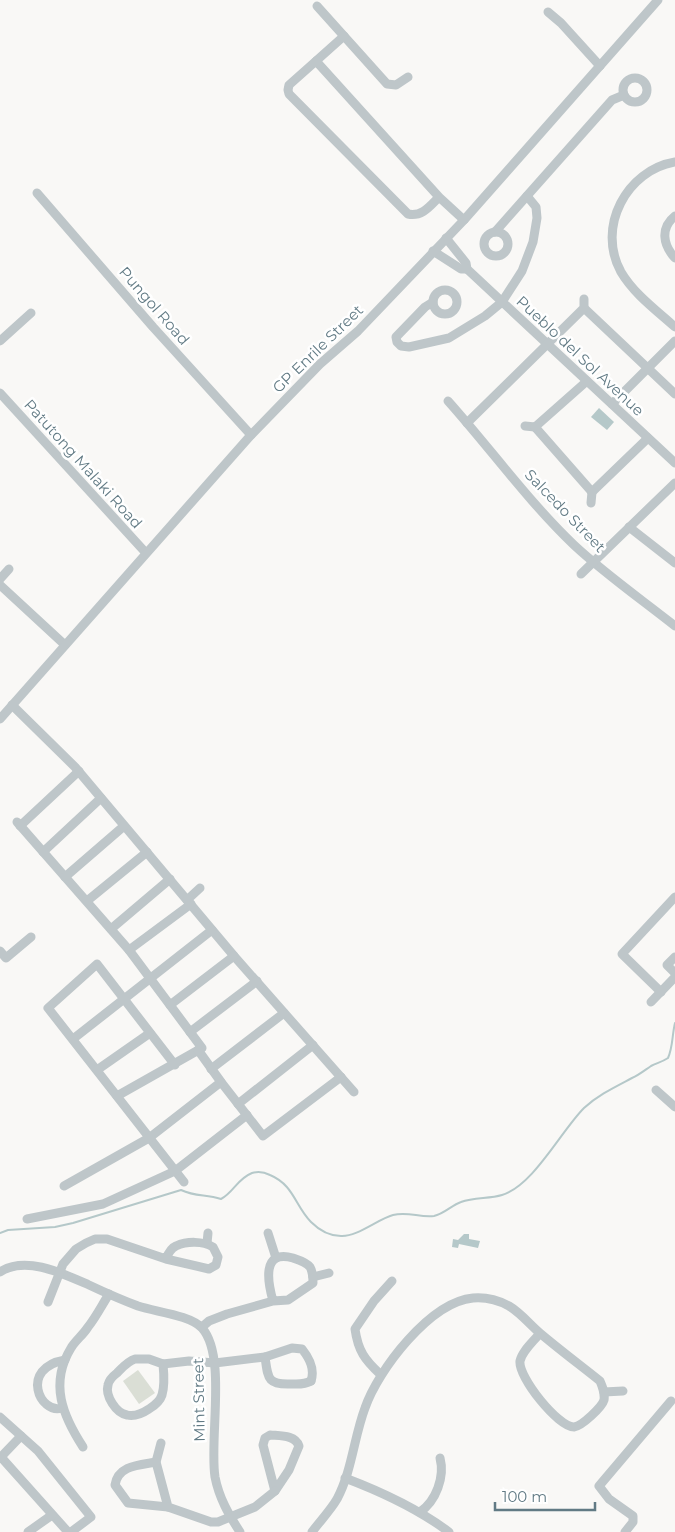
<svg xmlns="http://www.w3.org/2000/svg" width="675" height="1532" font-family="Montserrat,sans-serif">
  <style>
    .pitch { fill: #daded5 }
    .water { fill: #b5c8c9 }
    .lines { fill: none; stroke-linecap: round; stroke-linejoin: round }
    .stream { stroke: #b5c8c9; stroke-width: 2 }
    .minor { stroke: #bec6c9; stroke-width: 9 }
    .labels { text-anchor: middle; stroke-width: 5; stroke-linejoin: round; paint-order: stroke }
    .street-label { font-size: 15px; fill: #617a84; stroke: #fff }
  </style>
  <rect width="100%" height="100%" fill="#f9f8f6"/>
  <path class="pitch" d="M138 1370 155 1393 139 1404 123 1381Z"/>
  <g class="water">
    <path d="M599 408 614 422 607 430 591 417Z"/>
    <path d="M464 1234H469V1239L480 1241 478 1248 459 1244 458 1248 452 1247 453 1239 458 1240Z"/>
  </g>
  <g class="lines">
    <path class="stream" d="M0 1233 8 1230 55 1227 73 1223 181 1190C196 1197 206 1194 221 1199 234 1192 237 1179 252 1173 259 1171 264 1172 270 1175 294 1185 295 1206 311 1222 319 1230 330 1236 341 1236 357 1237 378 1219 393 1215 408 1211 420 1218 434 1216 444 1214 452 1205 461 1202 474 1197 489 1199 502 1195 533 1186 561 1131 584 1108 598 1095 615 1087 632 1078 639 1075 645 1070 651 1066 657 1063 662 1062 668 1058 673 1047 672 1035 675 1023"/>
    <g class="minor">
      <path d="M317 6 387 84 396 85 408 77"/>
      <path d="M548 12 561 23 600 66"/>
      <path d="M316 61 344 36"/>
      <circle cx="635" cy="90" r="12"/>
      <path d="M675 162C627 170 596 227 621 272 634 294 656 310 675 327"/>
      <path d="M37 193 153 327 251 435"/>
      <path d="M439 197C430 206 422 217 408 214L289 94 288 90 289 85 316 61 439 197 464 220"/>
      <path d="M675 216C660 228 663 245 675 258"/>
      <path d="M495 232 612 100 624 95"/>
      <circle cx="496" cy="244" r="12"/>
      <path d="M446 238 466 263 467 269 675 463"/>
      <path d="M433 251 461 269H467"/>
      <circle cx="445" cy="302" r="12"/>
      <path d="M433 302 425 307 396 337 397 342 401 346 409 347 449 338 485 316 502 302 522 271 533 242 537 218 536 207 527 196"/>
      <path d="M584 308 675 394"/>
      <path d="M0 341 31 313"/>
      <path d="M0 393 146 553"/>
      <path d="M448 401C490 448 528 501 574 545 605 574 641 599 675 626"/>
      <path d="M612 404 675 341"/>
      <path d="M467 423 584 308V299"/>
      <path d="M525 426 535 427"/>
      <path d="M535 427 592 492"/>
      <path d="M535 427 587 381"/>
      <path d="M592 492 648 438"/>
      <path d="M591 503 592 492"/>
      <path d="M629 527 675 563"/>
      <path d="M581 574 675 483"/>
      <path d="M0 579 9 569"/>
      <path d="M0 585 65 645"/>
      <path d="M12 705 75 767 234 956 354 1092"/>
      <path d="M0 719 251 435 320 364 358 331 464 220 658 0"/>
      <path d="M17 822 129 950 202 1048 117 1096"/>
      <path d="M20 826 79 771"/>
      <path d="M43 852 101 798"/>
      <path d="M65 877 124 826"/>
      <path d="M187 900 200 888"/>
      <path d="M87 901 147 852"/>
      <path d="M111 929 170 879"/>
      <path d="M129 950 191 904"/>
      <path d="M0 951 6 958 31 937"/>
      <path d="M675 957 667 965 675 973"/>
      <path d="M661 992 622 954 675 897"/>
      <path d="M651 1002 675 977"/>
      <path d="M170 1005 234 956"/>
      <path d="M190 1032 257 981"/>
      <path d="M73 1039 212 930"/>
      <path d="M198 1050 221 1082 263 1136 341 1077"/>
      <path d="M175 1065 97 964 48 1008 184 1182"/>
      <path d="M211 1069 284 1013"/>
      <path d="M97 1070 150 1033"/>
      <path d="M656 1090 675 1107"/>
      <path d="M238 1104 313 1045"/>
      <path d="M64 1186 149 1138 221 1082"/>
      <path d="M27 1219 103 1204 175 1171 247 1115"/>
      <path d="M268 1233 276 1258"/>
      <path d="M207 1243 208 1233"/>
      <path d="M0 1272C26 1255 64 1274 89 1285 106 1293 122 1300 138 1306 156 1312 190 1315 202 1328 227 1356 209 1439 215 1477 219 1498 229 1515 240 1532"/>
      <path d="M313 1277 329 1273"/>
      <path d="M48 1302 63 1264 76 1249 86 1243 95 1239H107L166 1259 209 1269 216 1265 218 1257 213 1247C203 1241 187 1241 176 1246 171 1248 168 1254 166 1259"/>
      <path d="M202 1327 209 1321 227 1314 273 1301 288 1300 313 1283C313 1278 313 1272 310 1267 306 1262 299 1260 293 1258 261 1249 268 1283 273 1301"/>
      <path d="M265 1357C268 1378 267 1385 291 1384 298 1384 304 1385 311 1381"/>
      <path d="M135 1359H149L163 1364C164 1374 165 1385 162 1395 160 1401 154 1406 149 1409 143 1413 135 1417 127 1415 116 1413 105 1396 108 1385 109 1380 113 1376 117 1373 123 1367 128 1361 135 1359Z"/>
      <path d="M163 1364 189 1361 215 1363 265 1357 292 1348 302 1349C310 1359 315 1369 311 1381"/>
      <path d="M380 1374C365 1360 358 1351 355 1329L374 1301 392 1281"/>
      <path d="M604 1392 623 1391"/>
      <path d="M62 1408C40 1415 19 1368 65 1360"/>
      <path d="M0 1417 38 1451 91 1517 71 1532"/>
      <path d="M270 1435C281 1436 295 1435 299 1446L289 1470 275 1491 263 1445 265 1438Z"/>
      <path d="M161 1443 156 1462 168 1507 211 1522H218L255 1507 275 1491"/>
      <path d="M83 1447C63 1416 49 1384 71 1348 75 1341 83 1335 88 1327 96 1317 102 1305 109 1294"/>
      <path d="M1 1457 68 1532"/>
      <path d="M0 1458 21 1436"/>
      <path d="M156 1462C140 1465 118 1465 115 1485L128 1503 168 1507"/>
      <path d="M345 1478C382 1492 417 1508 449 1532"/>
      <path d="M420 1512C436 1501 445 1477 440 1458"/>
      <path d="M28 1532 52 1515"/>
      <path d="M312 1532C320 1521 330 1511 337 1499 352 1471 354 1437 365 1408 378 1370 430 1302 473 1298 485 1297 498 1300 509 1306 521 1313 530 1325 541 1334 560 1350 580 1365 600 1381 603 1388 605 1393 604 1400 602 1407 582 1426 574 1427 558 1427 518 1377 520 1361 522 1351 534 1341 540 1333"/>
      <path d="M625 1532 633 1522V1516L609 1499 599 1486 671 1401"/>
    </g>
  </g>
  <g class="labels">
    <g class="street-label">
      <text transform="translate(154 306) rotate(49)" y="5">Pungol Road</text>
      <text transform="translate(318 349) rotate(-44)" y="5">GP Enrile Street</text>
      <text transform="translate(580 356) rotate(43)" y="5">Pueblo del Sol Avenue</text>
      <text transform="translate(83 464) rotate(48)" y="5">Patutong Malaki Road</text>
      <text transform="translate(565 511) rotate(46)" y="5">Salcedo Street</text>
      <text transform="translate(199 1400) rotate(-91)" y="5">Mint Street</text>
    </g>
  </g>
  <path d="M495 1502v8h100v-8" fill="none" stroke="#617a84" stroke-width="2.5"/>
  <text x="502" y="1502" font-size="15" fill="#617a84" stroke="#ffffff" stroke-width="4" paint-order="stroke">100 m</text>
</svg>
